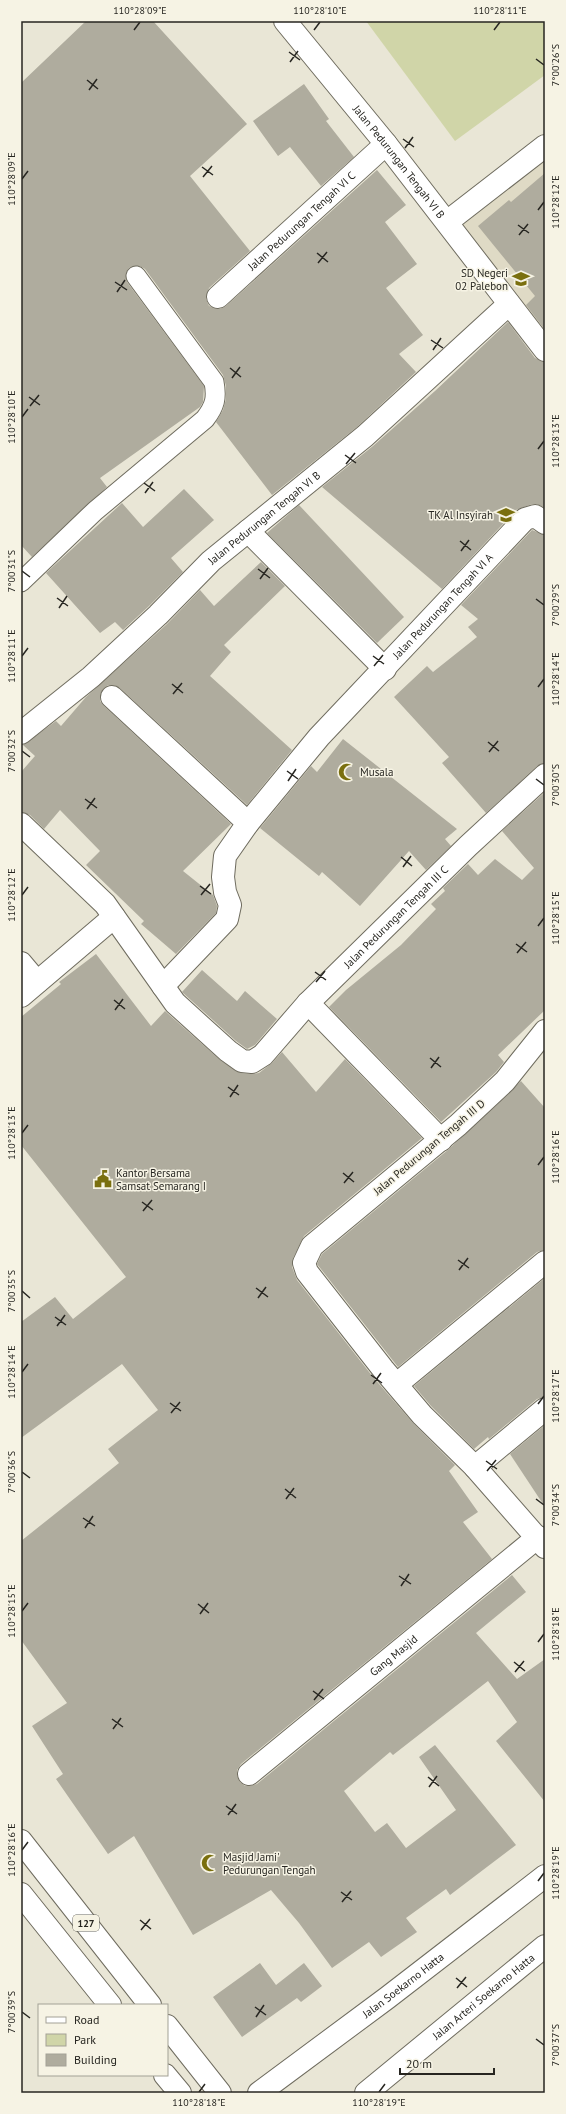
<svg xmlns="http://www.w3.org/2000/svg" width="566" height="2114" font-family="'PT Sans',sans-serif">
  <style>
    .built { fill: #dfdac5 }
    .green { fill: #d0d5a8 }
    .building { fill: #afac9e }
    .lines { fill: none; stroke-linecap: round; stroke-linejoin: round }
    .service-casing { stroke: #6f6c5f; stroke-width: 21 }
    .minor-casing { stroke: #6f6c5f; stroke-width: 24 }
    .primary-casing { stroke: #6f6c5f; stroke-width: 24 }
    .service { stroke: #fff; stroke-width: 19 }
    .minor { stroke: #fff; stroke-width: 22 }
    .primary { stroke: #fff; stroke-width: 22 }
    .ticks { fill: none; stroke: #272621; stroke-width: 1.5 }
    .labels { text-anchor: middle; stroke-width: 3; stroke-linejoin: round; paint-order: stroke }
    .shield { fill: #f6f3e4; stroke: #65645c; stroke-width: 1 }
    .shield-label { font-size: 10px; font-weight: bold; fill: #272621 }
    .street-label { font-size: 11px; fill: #272621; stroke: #f6f3e4 }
    .poi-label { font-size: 11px; fill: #272621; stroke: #f6f3e4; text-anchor: start }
    .neatline { fill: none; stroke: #272621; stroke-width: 1.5 }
    .ticks-label { font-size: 10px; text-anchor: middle; fill: #272621 }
  </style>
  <rect width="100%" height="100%" fill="#e9e6d6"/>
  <path class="built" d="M545 142V338L449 219Z"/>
  <path class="green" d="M366 21H545V75L455 141Z"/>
  <g class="building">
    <path d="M86 21H153L247 124 190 176 250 251 209 288 206 299 209 306 220 309 226 306 377 170 406 205 385 222 417 264 386 288 423 335 399 354 416 372 357 427 272 495 216 422 223 410 226 399V386L223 375 145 269 140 266 130 267 126 272 127 282 204 386 203 402 200 407 100 478 107 487 32 557 21 545V83Z"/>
    <path d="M304 84 329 119 326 121 354 157 321 186 290 147 278 156 253 121Z"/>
    <path d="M545 173V330L526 305 535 296 478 226 509 200 511 202Z"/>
    <path d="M508 322 535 358 545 362V508L537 504H532L516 510 442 589 322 487 373 446 435 391Z"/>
    <path d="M184 489 214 520 171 558 183 572 149 606 123 630 115 622 100 633 46 573 122 503 143 527Z"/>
    <path d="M299 505 404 617 377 643 267 533Z"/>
    <path d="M532 530 545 535V763L537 766 486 813 442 763 449 757 394 697 427 666 433 672 477 637 468 627 478 619 461 605Z"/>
    <path d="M261 562 285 586 224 645 231 652 210 676 292 750 247 805 120 688 114 685H108L103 689 100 695V701L104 706 231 824 183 871 213 895 217 906 216 913 176 954 141 924 144 921 86 865 100 851 60 810 44 829 30 815 21 812V772L35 756 23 745 56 721 61 726 86 697 167 624 200 590 214 606Z"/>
    <path d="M343 739 457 829 445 839 451 846 426 870 409 851 360 906 322 872 319 876 260 828 311 766 317 772Z"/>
    <path d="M545 792V1010L498 1055 504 1062 496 1072 441 1122 329 1007 346 990 401 945 436 909 431 904 445 891 443 888 468 864 478 875 495 859 522 880 534 868 502 831Z"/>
    <path d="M96 954 151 1026 165 1011 220 1060 241 1073 251 1074 259 1073 272 1063 282 1052 316 1092 345 1059 422 1138 304 1236 293 1258 292 1267 297 1280 373 1377 413 1423 455 1465 449 1471 478 1512 463 1522 492 1559 241 1764 237 1770V1776L240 1782 245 1786H251L257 1784 512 1575 526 1592 476 1633 517 1679 545 1659V1802L496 1741 517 1722 488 1681 393 1755 390 1752 344 1791 375 1832 387 1823 406 1848 456 1810 419 1757 435 1745 516 1845 450 1895 446 1889 406 1918 417 1932 381 1957 369 1942 332 1968 299 1923 271 1890 193 1935 134 1836 108 1854 56 1779 63 1774 32 1726 67 1703 21 1640V1541L119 1463 108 1449 158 1410 122 1364 21 1438V1322L55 1297 73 1319 126 1277 21 1145V1017L61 984 59 982Z"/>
    <path d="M202 970 237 1001 245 991 277 1019 255 1045 247 1049 236 1041 182 992Z"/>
    <path d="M521 1081 545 1108V1250L537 1252 398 1367 317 1264 322 1254 449 1149Z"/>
    <path d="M545 1278V1397L537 1399 489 1439 488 1437 474 1449 431 1406 414 1386Z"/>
    <path d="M545 1425V1507L510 1454Z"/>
    <path d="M260 1963 276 1985 304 1963 322 1986 301 2002 297 1998 242 2037 213 1997Z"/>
  </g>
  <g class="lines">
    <g class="service-casing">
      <path id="service" d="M21 582 95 511 205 419C215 406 217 398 214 382L136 276"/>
    </g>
    <g class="minor-casing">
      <g id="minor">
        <path id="s1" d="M285 21 386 144 545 350"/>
        <path d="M447 222 545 146"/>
        <path id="s2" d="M218 297 386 144"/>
        <path d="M248 531 385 669"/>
        <path d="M112 697 248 823"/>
        <path id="s3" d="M21 733 91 677 158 615 211 561 365 436 509 304"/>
        <path id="s4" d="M21 824 105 904 175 1003 228 1051 242 1061 252 1062 263 1055 308 1003 468 846 545 775"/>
        <path d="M21 963 37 982"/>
        <path id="s5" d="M163 986 227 919 230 905 225 892 223 877 225 856 248 823 319 737 525 519 535 516 545 523"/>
        <path d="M21 996 114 917"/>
        <path d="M308 1003 441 1140"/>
        <path d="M545 1031 505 1081 458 1125 312 1246 304 1263 307 1272 383 1369 422 1415 475 1467 545 1547"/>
        <path d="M397 1384 545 1262"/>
        <path d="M475 1467 545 1409"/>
        <path id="s6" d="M249 1774 538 1537"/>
      </g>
    </g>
    <g class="primary-casing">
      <g id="primary">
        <path d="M21 1841 150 2005"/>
        <path d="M21 1894 110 2005"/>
        <path d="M167 2026 220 2093"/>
        <path d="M165 2075 180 2093"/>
        <path id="s7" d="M259 2093 387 1998 545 1876"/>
        <path id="s8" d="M366 2093 545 1946"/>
      </g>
    </g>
    <use href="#service" class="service"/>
    <use href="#minor" class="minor"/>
    <use href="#primary" class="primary"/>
  </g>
  <path class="ticks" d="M134 30 140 22M314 30 320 22M494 30 500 22M289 52 300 60M536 59 544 65M290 62 298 51M87 80 98 89M89 90 97 79M403 139 414 147M405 148 413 137M202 167 213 175M203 177 212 166M22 179 28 171M538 210 544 202M518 225 529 233M519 235 528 224M317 253 328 262M318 263 327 252M115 282 127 290M117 292 125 280M431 340 443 348M433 350 441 338M230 368 241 377M232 378 240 367M29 397 40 405M30 406 39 395M22 417 28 409M538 449 544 441M345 455 356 463M346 464 355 453M144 483 155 491M145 493 153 482M460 541 471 550M461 551 469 540M258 569 270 578M22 571 30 577M260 579 268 568M57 598 68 606M536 599 544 605M59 608 67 596M22 656 28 648M373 656 384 664M374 666 383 655M172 684 183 693M538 687 544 679M173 694 182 683M488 742 499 751M22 751 30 757M489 752 498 741M287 771 298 779M536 779 544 785M288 781 296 769M85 799 97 808M87 809 95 798M401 857 412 866M403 867 411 856M200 886 211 894M22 895 28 887M201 895 210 884M538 926 544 918M516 944 527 952M517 953 526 942M315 972 326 980M316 982 325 971M114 1000 125 1009M115 1010 123 999M430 1058 441 1067M431 1068 439 1057M228 1087 239 1095M230 1097 238 1085M22 1133 28 1125M538 1165 544 1157M343 1173 354 1182M344 1183 353 1172M142 1202 153 1210M143 1211 152 1200M458 1260 469 1268M459 1270 468 1258M256 1288 268 1297M22 1291 30 1298M258 1298 266 1287M55 1317 66 1325M57 1326 65 1315M22 1372 28 1364M371 1375 382 1383M373 1384 381 1373M170 1403 181 1411M538 1404 544 1396M171 1413 180 1402M486 1461 497 1469M487 1471 496 1460M22 1472 30 1478M285 1489 296 1498M286 1499 294 1488M536 1499 544 1505M83 1518 95 1526M85 1528 93 1516M399 1576 411 1584M401 1586 409 1574M198 1604 209 1613M22 1611 28 1603M200 1614 208 1603M538 1642 544 1634M514 1662 525 1671M515 1672 524 1661M313 1691 324 1699M314 1700 323 1689M112 1719 123 1727M113 1729 121 1718M428 1777 439 1786M429 1787 437 1776M226 1806 237 1814M228 1815 236 1804M22 1850 28 1842M538 1881 544 1873M341 1892 352 1900M342 1902 351 1891M140 1920 151 1929M141 1930 150 1919M456 1978 467 1987M457 1988 466 1977M255 2007 266 2015M22 2012 30 2018M256 2017 264 2005M536 2039 544 2045M199 2092 205 2084M379 2092 385 2084"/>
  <defs>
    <g id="school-bare" transform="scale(1.38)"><path d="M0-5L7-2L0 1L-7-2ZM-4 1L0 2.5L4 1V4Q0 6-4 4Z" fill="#7a6f0e" stroke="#f6f3e4" stroke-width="2.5" paint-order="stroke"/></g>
    <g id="mosque-bare" transform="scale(1.38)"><path d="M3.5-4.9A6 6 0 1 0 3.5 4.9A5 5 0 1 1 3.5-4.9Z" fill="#7a6f0e" stroke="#f6f3e4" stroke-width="2.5" paint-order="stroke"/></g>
    <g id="civic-bare" transform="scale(1.38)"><path d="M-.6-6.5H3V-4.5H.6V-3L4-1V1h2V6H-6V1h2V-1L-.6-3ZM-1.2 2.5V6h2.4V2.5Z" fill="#7a6f0e" stroke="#f6f3e4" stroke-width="2.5" paint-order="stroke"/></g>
  </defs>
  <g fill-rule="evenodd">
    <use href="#school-bare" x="521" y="279"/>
    <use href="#school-bare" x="506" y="515"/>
    <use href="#mosque-bare" x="347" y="772"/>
    <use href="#civic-bare" x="103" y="1179"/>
    <use href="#mosque-bare" x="210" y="1863"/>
  </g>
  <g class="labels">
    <rect class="shield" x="73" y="1915" width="26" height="16" rx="3"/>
    <g class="shield-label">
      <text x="86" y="1927">127</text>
    </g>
    <g class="street-label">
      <text dy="4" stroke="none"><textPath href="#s1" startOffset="181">Jalan Pedurungan Tengah VI B</textPath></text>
      <text dy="4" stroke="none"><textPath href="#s2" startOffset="113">Jalan Pedurungan Tengah VI C</textPath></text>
      <text dy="4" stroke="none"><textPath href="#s3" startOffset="325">Jalan Pedurungan Tengah VI B</textPath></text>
      <text dy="4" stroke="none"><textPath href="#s5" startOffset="489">Jalan Pedurungan Tengah VI A</textPath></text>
      <text dy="4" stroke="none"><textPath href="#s4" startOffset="541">Jalan Pedurungan Tengah III C</textPath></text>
      <text transform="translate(429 1147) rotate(-40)" y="4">Jalan Pedurungan Tengah III D</text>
      <text dy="4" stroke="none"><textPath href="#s6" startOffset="187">Gang Masjid</textPath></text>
      <text dy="4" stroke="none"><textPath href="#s7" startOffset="180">Jalan Soekarno Hatta</textPath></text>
      <text dy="4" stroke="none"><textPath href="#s8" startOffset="152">Jalan Arteri Soekarno Hatta</textPath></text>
    </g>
    <g class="poi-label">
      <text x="508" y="277" text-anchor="end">SD Negeri<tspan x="508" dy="13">02 Palebon</tspan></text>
      <text x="493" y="519" text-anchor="end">TK Al Insyirah</text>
      <text x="360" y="776">Musala</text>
      <text x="116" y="1177">Kantor Bersama<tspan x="116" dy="13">Samsat Semarang I</tspan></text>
      <text x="223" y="1861">Masjid Jami'<tspan x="223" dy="13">Pedurungan Tengah</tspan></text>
    </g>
  </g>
  <rect width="566" height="2114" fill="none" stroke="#f6f3e4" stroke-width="44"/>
  <rect x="38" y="2004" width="130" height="72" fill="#f6f3e4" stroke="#a3a196"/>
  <rect x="46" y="2017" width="20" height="6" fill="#ffffff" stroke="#a3a196"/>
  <text x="74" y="2024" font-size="12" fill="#272621">Road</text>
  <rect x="46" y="2034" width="20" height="12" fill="#d0d5a8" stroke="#a3a196"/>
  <text x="74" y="2044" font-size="12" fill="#272621">Park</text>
  <rect x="46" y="2054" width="20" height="12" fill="#afac9e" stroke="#a3a196"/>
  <text x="74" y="2064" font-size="12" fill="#272621">Building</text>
  <path d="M400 2068v6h94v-6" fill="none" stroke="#272621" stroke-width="2"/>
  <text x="406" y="2068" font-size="12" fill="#272621" stroke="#f6f3e4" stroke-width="3" paint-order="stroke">20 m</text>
  <rect x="22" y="22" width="522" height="2070" class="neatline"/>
  <g class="ticks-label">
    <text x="140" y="14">110°28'09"E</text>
    <text x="320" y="14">110°28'10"E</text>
    <text x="500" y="14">110°28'11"E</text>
    <text transform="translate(555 65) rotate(-90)" y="4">7°00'26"S</text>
    <text transform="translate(11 179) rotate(-90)" y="4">110°28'09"E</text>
    <text transform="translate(555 202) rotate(-90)" y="4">110°28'12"E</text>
    <text transform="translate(11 417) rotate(-90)" y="4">110°28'10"E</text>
    <text transform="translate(555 441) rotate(-90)" y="4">110°28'13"E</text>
    <text transform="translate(11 571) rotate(-90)" y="4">7°00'31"S</text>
    <text transform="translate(555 605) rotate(-90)" y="4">7°00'29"S</text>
    <text transform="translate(11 656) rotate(-90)" y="4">110°28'11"E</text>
    <text transform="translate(555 679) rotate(-90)" y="4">110°28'14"E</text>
    <text transform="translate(11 751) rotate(-90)" y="4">7°00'32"S</text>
    <text transform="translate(555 785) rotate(-90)" y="4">7°00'30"S</text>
    <text transform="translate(11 895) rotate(-90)" y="4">110°28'12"E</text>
    <text transform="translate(555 918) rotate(-90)" y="4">110°28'15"E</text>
    <text transform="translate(11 1133) rotate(-90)" y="4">110°28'13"E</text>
    <text transform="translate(555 1157) rotate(-90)" y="4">110°28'16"E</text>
    <text transform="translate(11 1291) rotate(-90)" y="4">7°00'35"S</text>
    <text transform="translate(11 1372) rotate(-90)" y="4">110°28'14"E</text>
    <text transform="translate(555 1396) rotate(-90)" y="4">110°28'17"E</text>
    <text transform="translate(11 1472) rotate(-90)" y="4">7°00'36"S</text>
    <text transform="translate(555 1505) rotate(-90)" y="4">7°00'34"S</text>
    <text transform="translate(11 1611) rotate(-90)" y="4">110°28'15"E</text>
    <text transform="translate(555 1634) rotate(-90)" y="4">110°28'18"E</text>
    <text transform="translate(11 1850) rotate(-90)" y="4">110°28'16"E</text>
    <text transform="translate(555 1873) rotate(-90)" y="4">110°28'19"E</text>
    <text transform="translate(11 2012) rotate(-90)" y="4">7°00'39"S</text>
    <text transform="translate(555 2045) rotate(-90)" y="4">7°00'37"S</text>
    <text x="199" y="2106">110°28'18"E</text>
    <text x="379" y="2106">110°28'19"E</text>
  </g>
</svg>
